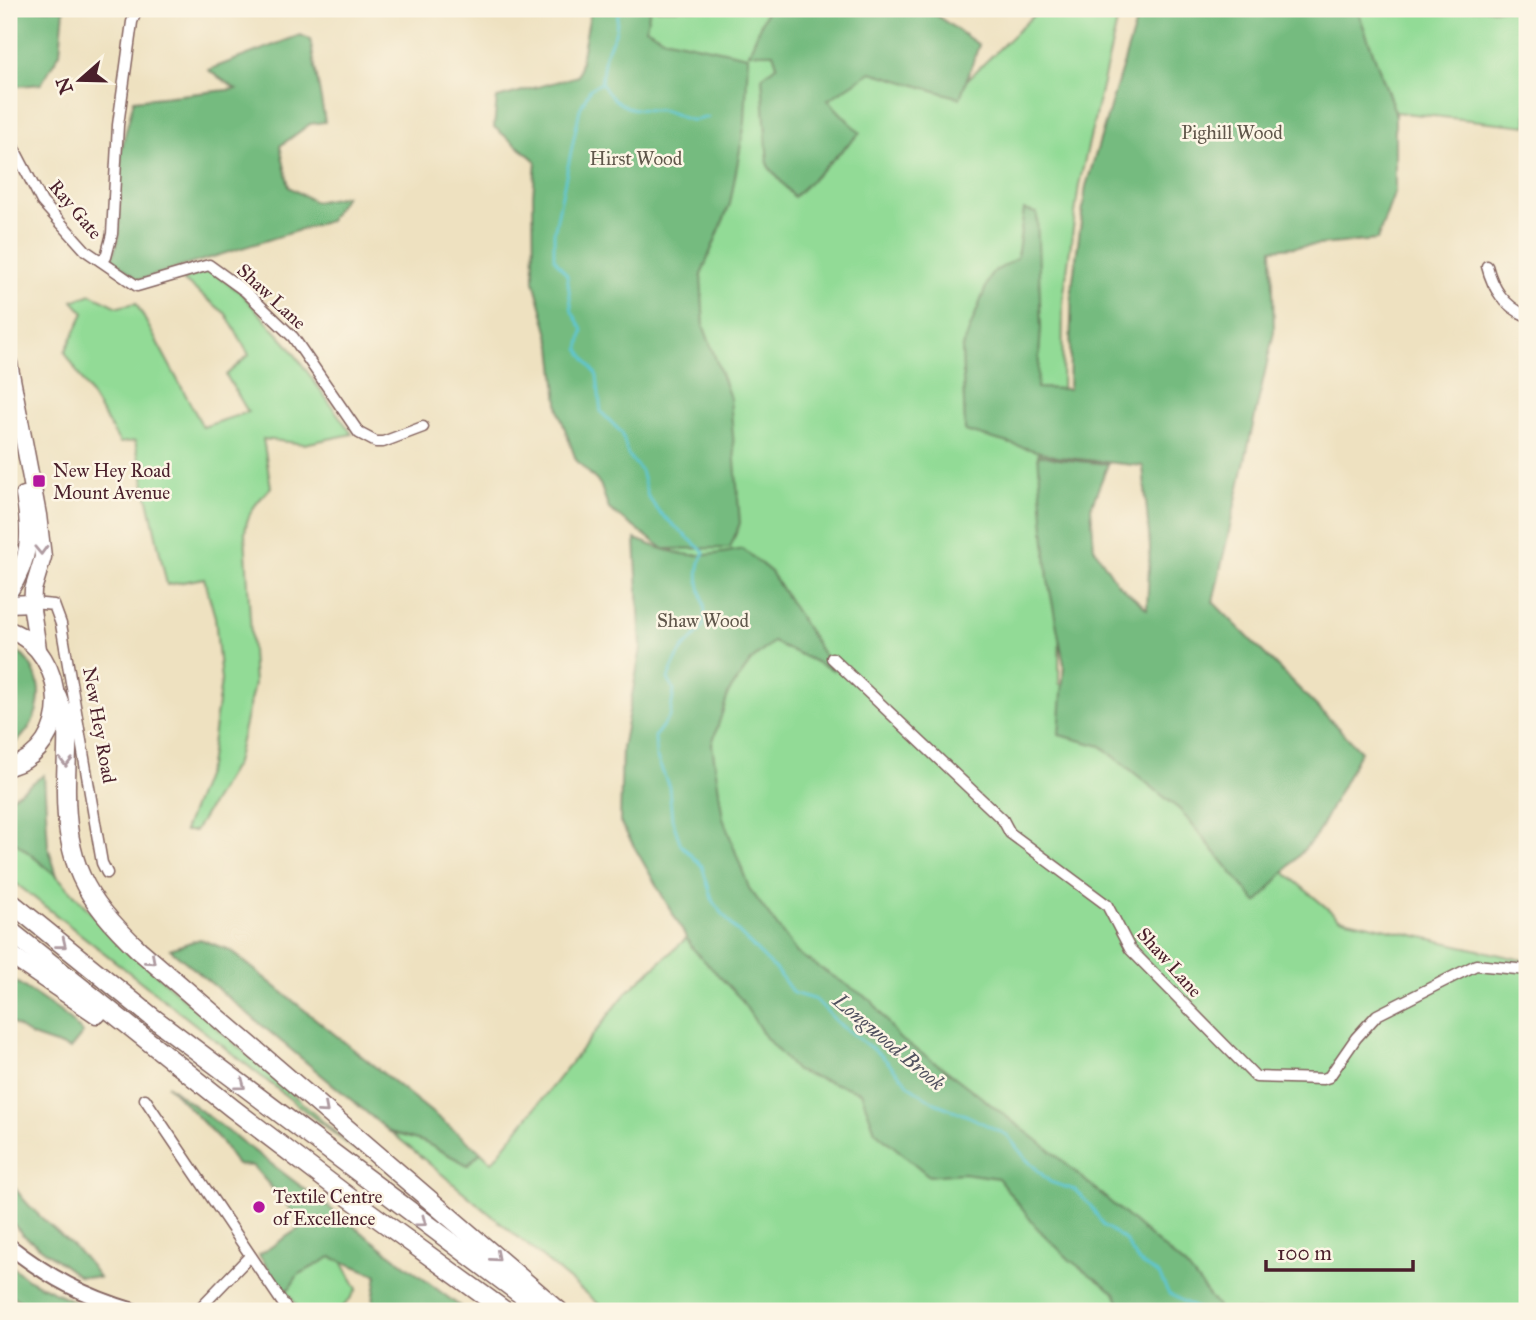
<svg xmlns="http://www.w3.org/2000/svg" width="1536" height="1320" font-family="'IM FELL Great Primer',serif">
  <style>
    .green { fill: #92db96; stroke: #6e7d60; stroke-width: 2 }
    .forest { fill: #75bb7f; stroke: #606d55; stroke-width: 2 }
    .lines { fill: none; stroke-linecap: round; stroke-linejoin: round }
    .stream { stroke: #5dc7d8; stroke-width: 2.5 }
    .minor-casing { stroke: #83635f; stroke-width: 13 }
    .primary-casing { stroke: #83635f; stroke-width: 18 }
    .trunk-casing { stroke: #83635f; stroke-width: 19 }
    .motorway-casing { stroke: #83635f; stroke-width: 21 }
    .minor { stroke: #fff; stroke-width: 10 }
    .primary { stroke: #fff; stroke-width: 14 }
    .trunk { stroke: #fff; stroke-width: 16 }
    .motorway { stroke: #fff; stroke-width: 18 }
    .oneway { stroke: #ae9aa0 }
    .poi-dot { fill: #b5179e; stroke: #fcf5e5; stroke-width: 2.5 }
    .labels { text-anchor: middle; stroke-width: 5; stroke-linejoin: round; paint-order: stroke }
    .park-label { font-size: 19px; fill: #60574b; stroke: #fcf5e5 }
    .street-label { font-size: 19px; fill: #4a1f2b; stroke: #fcf5e5 }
    .poi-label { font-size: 19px; fill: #4a1f2b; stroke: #fcf5e5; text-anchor: start }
    .water-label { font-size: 21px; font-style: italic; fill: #50515f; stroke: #fcf5e5 }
  </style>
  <rect width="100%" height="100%" fill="#fcf5e5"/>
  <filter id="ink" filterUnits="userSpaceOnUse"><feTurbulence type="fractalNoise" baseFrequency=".0143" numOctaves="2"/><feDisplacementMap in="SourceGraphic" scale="14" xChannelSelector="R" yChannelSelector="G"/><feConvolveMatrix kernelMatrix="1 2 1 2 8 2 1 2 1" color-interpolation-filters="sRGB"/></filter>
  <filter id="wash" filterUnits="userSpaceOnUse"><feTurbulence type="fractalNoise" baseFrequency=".00686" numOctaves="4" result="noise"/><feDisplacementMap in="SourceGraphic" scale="28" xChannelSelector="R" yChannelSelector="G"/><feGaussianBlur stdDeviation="1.57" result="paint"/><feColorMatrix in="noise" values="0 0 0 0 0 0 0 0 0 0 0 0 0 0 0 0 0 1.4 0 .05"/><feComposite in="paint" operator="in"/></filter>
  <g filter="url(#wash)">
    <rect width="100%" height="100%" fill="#eee1c0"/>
    <g class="green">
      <path d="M650 9H767L756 37 964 83 1040 9H1120L1079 185 1063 300 1059 683 1339 918 1527 961V1311H607L391 1132 424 1142 468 1165 481 1152 492 1162 627 992 699 927 682 576 567 257Z"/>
      <path d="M1357 9H1527V126L1395 112Z"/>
      <path d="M209 270 240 292 288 345 352 434 304 444 263 439 271 487C258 501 246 513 245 534L254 684 236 763 195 831H184L209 766 221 681 215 617 204 578 167 585 135 441 120 443 65 352 84 313 73 301 91 294 118 307 136 303 203 427 248 412 226 375 249 355 226 314 183 280Z"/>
      <path d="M9 837 57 876 110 933 355 1150 9 878Z"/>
      <path d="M338 1254 357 1289C338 1319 334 1311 300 1311L286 1290C301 1262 310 1263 338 1254Z"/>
    </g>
    <g class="forest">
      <path d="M9 9H64L60 53 41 84 9 87Z"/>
      <path d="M591 9H650L646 28 663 38 748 56 745 123 730 204 701 275 704 327 730 398 740 523 730 548 664 549 609 509 600 484 576 460 559 412 552 346 534 281 533 195 536 161 494 127 497 98 578 76Z"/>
      <path d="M767 9H927L979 45 960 98 871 72 828 100 860 133 794 197 768 166 762 77 777 65 773 53H749Z"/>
      <path d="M1140 9H1357L1395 112V191L1377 240 1272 249 1274 332 1213 602 1361 751 1316 836 1257 903 1180 810 1101 746 1059 735 1064 664 1048 580 1038 454 1058 459 1108 464 1091 507 1094 548 1117 583 1147 609 1150 547 1143 466 1058 457 965 431 962 349 991 274 1017 258 1024 210 1037 213 1041 328 1037 388 1069 389 1072 287 1086 186Z"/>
      <path d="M300 35 310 39 325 122 310 124 280 146 289 187 315 202 345 196 329 221 139 280 112 259 119 237 121 150 134 100 236 89 208 70Z"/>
      <path d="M635 539C680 556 694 560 743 549L771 572 833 670 773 642 752 660 729 692 712 744 723 818 749 888 797 953 872 1001 899 1038 942 1067 1050 1150 1189 1270 1221 1311H1123L1115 1293 1070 1260 1037 1228 998 1178 963 1173 929 1176 875 1131 861 1092 796 1071 766 1038 740 998 693 949 620 822 622 748 641 648Z"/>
      <path d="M9 646C52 669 46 723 9 748Z"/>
      <path d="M44 775 48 846 57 876 9 837V799Z"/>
      <path d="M200 939 231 951 481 1152 468 1165 424 1142 390 1132 170 949Z"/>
      <path d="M9 977 62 1013 83 1033 70 1049 32 1036 9 1021Z"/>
      <path d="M167 1085 466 1311H386L372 1307 377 1275 331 1257 298 1275 289 1289H282L259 1255 304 1225 253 1166 237 1165 220 1140Z"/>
      <path d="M9 1178C30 1218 76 1239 99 1278L78 1276 22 1234 9 1219Z"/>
      <path d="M9 1264 27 1279 94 1311H33L9 1293Z"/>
    </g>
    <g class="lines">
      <g class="stream">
        <path d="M619 9 615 34 605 55 601 83 590 89 580 109 554 233V258L567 275 572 312 583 330 579 349 597 376 601 412 622 433 628 455 641 471 648 497 660 513 704 552C689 584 709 594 704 623 702 633 689 641 683 649 676 658 672 668 668 679L674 690 670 716 655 736 656 756 669 787 672 819 681 845 702 866 713 902 734 928 778 972 793 993 816 1000 840 1025 882 1056 912 1088 935 1103 968 1116 1007 1135 1026 1159 1050 1182 1075 1190 1090 1205 1104 1226 1124 1239 1139 1262 1159 1275 1169 1294 1202 1311"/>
        <path d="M602 84C617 110 633 110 659 110 671 110 681 119 691 120 696 121 703 118 708 117"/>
      </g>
    </g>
  </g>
  <g filter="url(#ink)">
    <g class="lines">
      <g class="minor-casing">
        <g id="minor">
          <path d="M9 139 42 202 86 251 137 286 209 265 245 291 293 337 359 433 376 442H383L423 427"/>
          <path d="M100 260 106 257 112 234 118 125 132 22 137 9"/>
          <path d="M1487 266C1493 289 1504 306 1527 316"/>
          <path d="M9 550 13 549"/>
          <path d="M32 603 54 605 61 624 102 863 107 873"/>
          <path d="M832 658 1003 820 1010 833 1107 905 1130 949 1256 1077 1323 1079 1329 1077 1356 1038 1377 1015 1476 965 1527 970"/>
          <path d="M145 1099 288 1311"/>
          <path d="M197 1311 250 1256"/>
        </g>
      </g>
      <g class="primary-casing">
        <path id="primary" d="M9 1246C50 1278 84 1296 134 1311"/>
      </g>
      <g class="trunk-casing">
        <g id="trunk">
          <path d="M9 363 38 515 43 557 33 590 32 610 38 649"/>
          <path d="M9 592C31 559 31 533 24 495"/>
          <path d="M9 604 32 603"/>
          <path d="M9 630C70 653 73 749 9 767"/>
        </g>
      </g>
      <g class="motorway-casing">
        <g id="motorway">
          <path d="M57 696C60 705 66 716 67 726 68 745 66 766 66 785 65 862 83 897 139 950L559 1311"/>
          <path d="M9 901 152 1017 539 1308"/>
          <path d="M9 930 232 1108 350 1198 505 1311"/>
          <path d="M9 954 97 1014"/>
        </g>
      </g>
      <use href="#minor" class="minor"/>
      <use href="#primary" class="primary"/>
      <use href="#trunk" class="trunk"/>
      <use href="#motorway" class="motorway"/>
    </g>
    <defs><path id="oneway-chevron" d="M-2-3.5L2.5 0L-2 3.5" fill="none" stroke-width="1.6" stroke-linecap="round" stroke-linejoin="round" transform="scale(1.75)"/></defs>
    <g class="oneway">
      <use href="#oneway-chevron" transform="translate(41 550) rotate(88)"/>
      <use href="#oneway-chevron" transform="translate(66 762) rotate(91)"/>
      <use href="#oneway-chevron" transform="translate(62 944) rotate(39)"/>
      <use href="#oneway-chevron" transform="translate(151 960) rotate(41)"/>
      <use href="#oneway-chevron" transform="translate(241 1085) rotate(37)"/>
      <use href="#oneway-chevron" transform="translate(324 1109) rotate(41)"/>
      <use href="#oneway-chevron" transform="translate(422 1222) rotate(37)"/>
      <use href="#oneway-chevron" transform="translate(496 1257) rotate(41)"/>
    </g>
  </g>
  <g class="poi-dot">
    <rect x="32" y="474" width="14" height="14" rx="3.5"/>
    <circle cx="259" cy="1207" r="7"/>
  </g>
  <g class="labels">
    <g class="park-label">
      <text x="1232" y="139">Pighill Wood</text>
      <text x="636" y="165">Hirst Wood</text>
      <text x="703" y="627">Shaw Wood</text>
    </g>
    <g class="street-label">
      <text transform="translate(76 209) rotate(50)" y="7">Ray Gate</text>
      <text transform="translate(272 296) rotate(43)" y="7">Shaw Lane</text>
      <text transform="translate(100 725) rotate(80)" y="7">New Hey Road</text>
      <text transform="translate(1170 962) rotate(48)" y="7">Shaw Lane</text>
    </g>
    <g class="poi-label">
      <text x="53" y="477">New Hey Road<tspan x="53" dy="22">Mount Avenue</tspan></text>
      <text x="273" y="1203">Textile Centre<tspan x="273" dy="22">of Excellence</tspan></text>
    </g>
    <g class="water-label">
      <text transform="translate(889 1042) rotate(40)" y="7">Longwood Brook</text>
    </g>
  </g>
  <rect width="1536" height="1320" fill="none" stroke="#fcf5e5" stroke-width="35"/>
  <g transform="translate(80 80) rotate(250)" stroke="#fcf5e5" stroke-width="5" paint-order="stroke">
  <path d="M0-5L12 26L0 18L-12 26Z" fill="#4a1f2b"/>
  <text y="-10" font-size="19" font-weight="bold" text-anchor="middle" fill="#4a1f2b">N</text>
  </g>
  <path d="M1266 1260v10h147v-10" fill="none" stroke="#4a1f2b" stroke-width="3.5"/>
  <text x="1277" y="1260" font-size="21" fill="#4a1f2b" stroke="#fcf5e5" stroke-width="5" paint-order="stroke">100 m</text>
</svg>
